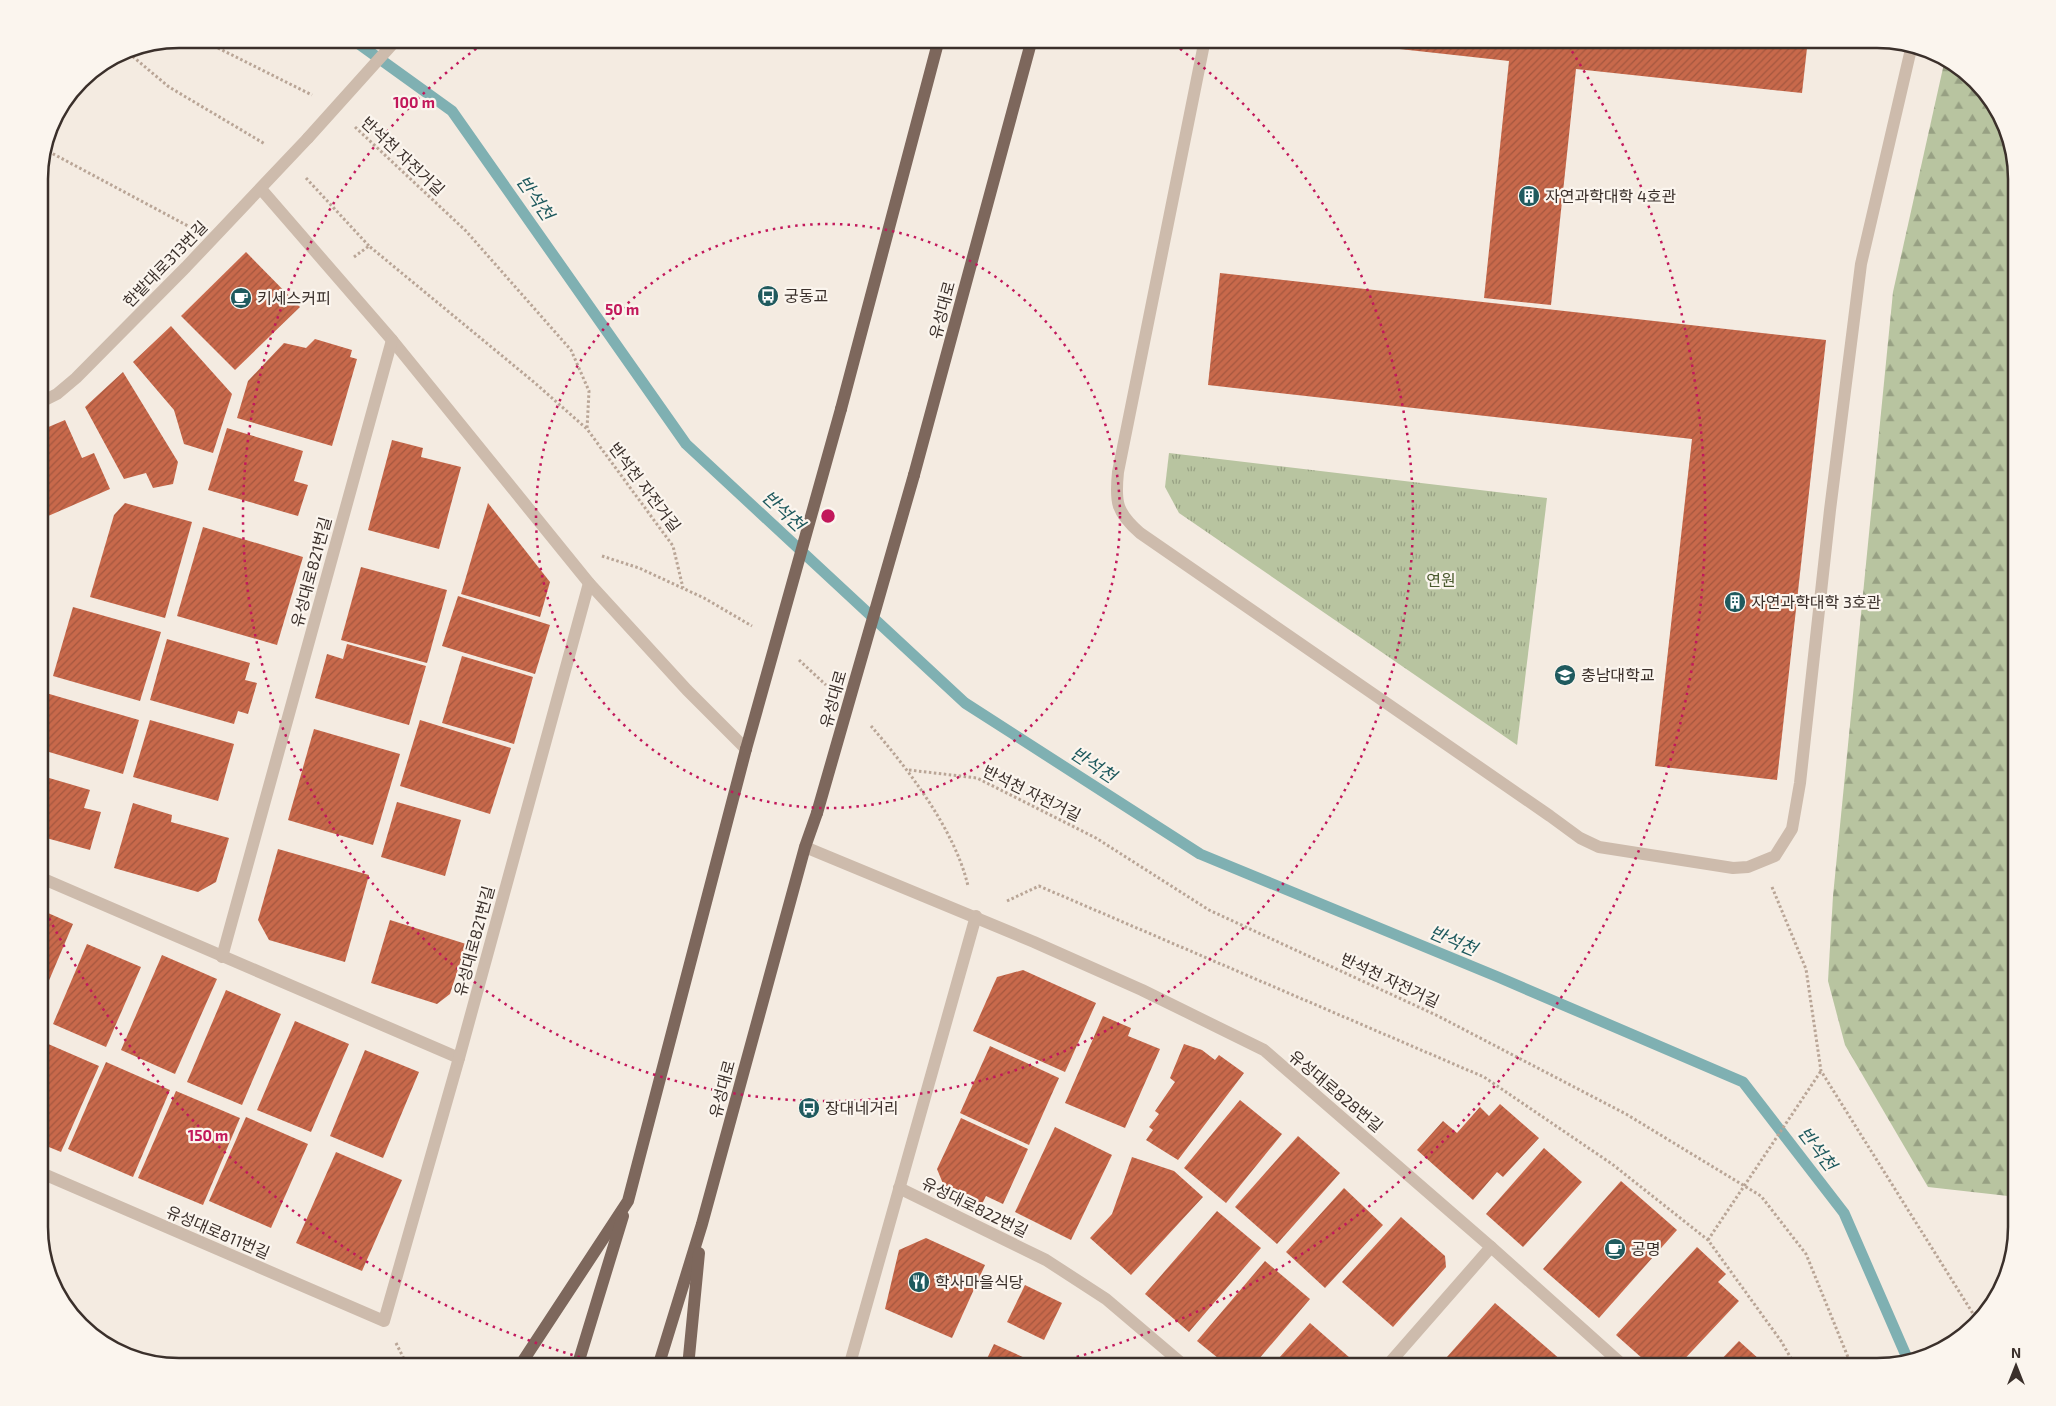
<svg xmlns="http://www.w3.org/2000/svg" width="2056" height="1406" font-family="'Exo 2','Noto Sans KR',sans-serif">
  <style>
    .forest { fill: url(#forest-firs) }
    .park { fill: url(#park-tufts) }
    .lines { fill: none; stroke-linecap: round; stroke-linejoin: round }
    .stream { stroke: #7fb0b2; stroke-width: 11 }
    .building { fill: url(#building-hatch) }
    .path { stroke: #b9a596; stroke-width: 3; stroke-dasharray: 2.5 2.5; stroke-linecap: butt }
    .minor { stroke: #cdbbac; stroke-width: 12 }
    .major { stroke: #7d675c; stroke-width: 12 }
    .path-bridge { stroke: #b9a596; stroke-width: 3; stroke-dasharray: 2.5 2.5; stroke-linecap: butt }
    .minor-bridge { stroke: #cdbbac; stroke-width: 12 }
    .major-bridge { stroke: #7d675c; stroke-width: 12 }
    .ring { fill: none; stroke: #c2185b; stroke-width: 2.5; stroke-dasharray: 2.5 5 }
    .labels { text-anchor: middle; stroke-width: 4.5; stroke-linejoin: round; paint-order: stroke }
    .street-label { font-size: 16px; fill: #3b302b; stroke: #fbf5ee }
    .poi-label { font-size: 16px; fill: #3b302b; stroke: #fbf5ee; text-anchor: start }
    .park-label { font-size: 16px; fill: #4a5a2e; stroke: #fbf5ee }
    .water-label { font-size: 18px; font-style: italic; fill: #1f5a5e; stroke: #fbf5ee }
    .rim { fill: none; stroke: #3b302b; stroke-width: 2.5 }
    .centre { fill: #c2185b; stroke: #fbf5ee; stroke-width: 2.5 }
    .ring-label { font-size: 15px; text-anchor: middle; font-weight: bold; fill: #c2185b; stroke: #fbf5ee; stroke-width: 4.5; stroke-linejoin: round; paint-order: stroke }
  </style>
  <defs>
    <pattern id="forest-firs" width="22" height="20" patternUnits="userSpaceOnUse" patternTransform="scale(1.25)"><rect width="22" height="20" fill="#b8c4a0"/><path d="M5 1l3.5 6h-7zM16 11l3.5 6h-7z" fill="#97a083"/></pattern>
    <pattern id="park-tufts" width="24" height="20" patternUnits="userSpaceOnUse" patternTransform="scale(1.25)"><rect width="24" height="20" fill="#b8c4a0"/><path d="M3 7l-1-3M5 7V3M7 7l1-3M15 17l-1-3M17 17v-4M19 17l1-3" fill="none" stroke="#97a083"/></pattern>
    <pattern id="building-hatch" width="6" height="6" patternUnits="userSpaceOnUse" patternTransform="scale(1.25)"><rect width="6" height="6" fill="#c8694b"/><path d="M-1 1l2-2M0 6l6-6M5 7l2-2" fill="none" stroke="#a4573f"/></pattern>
  </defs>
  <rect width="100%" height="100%" fill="#f4ebe1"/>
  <path class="forest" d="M1945 59 1955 62 1999 109 2017 178V1197L1928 1187 1845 1045 1828 981 1833 896 1893 292Z"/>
  <path class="park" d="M1169 453 1547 498 1517 745 1179 513 1165 487Z"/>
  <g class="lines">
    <path class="stream" d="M352 39 452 111 686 444 965 703 1200 854 1498 977 1743 1082 1844 1213 1908 1360"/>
  </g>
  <g class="building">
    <path d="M1308 39H1808L1802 93 1576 69 1551 305 1484 298 1509 61Z"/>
    <path d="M246 252 300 307 235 370 181 316Z"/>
    <path d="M1220 273 1826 340 1777 780 1655 766 1692 439 1208 385Z"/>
    <path d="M171 326 232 394 213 453 184 444 174 410 133 362Z"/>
    <path d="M315 339 352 350 350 357 357 359 332 446 237 418 248 381 284 343 306 348Z"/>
    <path d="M123 372 178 462 173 484 153 488 146 473 124 479 85 407Z"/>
    <path d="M65 420 82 458 94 453 110 489 39 520V431Z"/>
    <path d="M227 428 303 451 294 481 308 485 298 516 208 490Z"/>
    <path d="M392 440 423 448 421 457 461 467 439 549 368 530Z"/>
    <path d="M125 503 192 522 165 618 90 597 114 515Z"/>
    <path d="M488 503 550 582 540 617 461 594Z"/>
    <path d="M203 527 303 557 277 645 177 616Z"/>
    <path d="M361 567 447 590 427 663 341 640Z"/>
    <path d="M458 596 550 625 535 674 442 646Z"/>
    <path d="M73 607 161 632 140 701 53 676Z"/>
    <path d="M167 639 250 663 245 680 257 683 248 714 238 711 234 724 150 700Z"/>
    <path d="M347 644 426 666 409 725 315 698 327 654 343 659Z"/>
    <path d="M462 656 533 677 514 744 442 723Z"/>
    <path d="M39 691 139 720 123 774 39 749Z"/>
    <path d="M150 720 234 744 218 801 133 777Z"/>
    <path d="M420 720 511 748 490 814 400 786Z"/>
    <path d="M314 729 400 754 373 845 288 820Z"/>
    <path d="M39 775 90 790 84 808 101 812 90 850 39 836Z"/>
    <path d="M397 802 461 820 445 876 381 857Z"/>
    <path d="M133 803 172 815 171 822 229 838 216 882 198 892 114 868Z"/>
    <path d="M278 849 369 875 345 962 269 940 258 920Z"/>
    <path d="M39 909 73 924 39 1004Z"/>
    <path d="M390 920 466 944 450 994 437 1004 371 983Z"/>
    <path d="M87 944 141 967 106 1047 53 1024Z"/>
    <path d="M162 955 217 979 175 1074 121 1050Z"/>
    <path d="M1023 970 1096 1003 1065 1072 973 1031 997 977Z"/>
    <path d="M226 990 281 1014 242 1105 187 1082Z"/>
    <path d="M1103 1016 1131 1028 1128 1036 1160 1049 1125 1128 1065 1103Z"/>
    <path d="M295 1021 349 1044 311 1132 257 1110Z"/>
    <path d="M39 1040 99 1066 61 1152 39 1143Z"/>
    <path d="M1184 1044 1202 1050 1215 1060 1219 1055 1244 1073 1178 1160 1146 1140 1153 1130 1149 1127 1159 1114 1155 1111 1175 1082 1170 1078Z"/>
    <path d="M990 1046 1059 1078 1029 1145 960 1113Z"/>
    <path d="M365 1050 419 1072 383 1158 330 1136Z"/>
    <path d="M106 1062 170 1090 133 1177 68 1149Z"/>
    <path d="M176 1091 240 1118 203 1205 138 1178Z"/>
    <path d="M1240 1100 1282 1134 1226 1203 1184 1168Z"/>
    <path d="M1500 1104 1539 1138 1503 1177 1497 1172 1473 1200 1417 1150 1443 1121 1457 1133 1480 1107 1489 1116Z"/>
    <path d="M246 1117 308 1144 271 1228 209 1201Z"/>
    <path d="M961 1118 1028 1149 1003 1204 986 1196 982 1204 944 1186 937 1169Z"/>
    <path d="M1055 1127 1112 1155 1071 1240 1015 1212Z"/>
    <path d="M1298 1136 1340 1173 1277 1244 1235 1207Z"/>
    <path d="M1544 1148 1582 1182 1523 1247 1486 1214Z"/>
    <path d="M336 1152 402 1180 362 1271 296 1243Z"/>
    <path d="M1132 1157 1174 1171 1203 1197 1131 1275 1090 1238 1112 1214Z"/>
    <path d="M1621 1181 1677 1230 1599 1318 1543 1269Z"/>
    <path d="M1344 1188 1383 1225 1325 1288 1286 1252Z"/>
    <path d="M1217 1211 1261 1248 1189 1332 1145 1294Z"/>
    <path d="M1401 1217 1445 1256 1446 1267 1393 1327 1342 1282Z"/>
    <path d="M926 1238 985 1265 952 1338 885 1309 899 1250Z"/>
    <path d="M1697 1247 1726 1274 1718 1282 1739 1301 1677 1367H1652L1616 1335Z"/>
    <path d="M1265 1261 1310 1299 1252 1367H1229L1197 1341Z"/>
    <path d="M1025 1285 1062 1303 1044 1340 1007 1322Z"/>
    <path d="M1495 1303 1569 1367H1438Z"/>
    <path d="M1310 1323 1358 1365 1356 1367H1271Z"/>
    <path d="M1739 1341 1760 1360 1763 1367H1714Z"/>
    <path d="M994 1344 1045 1367H983Z"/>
  </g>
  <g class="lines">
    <g class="path">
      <path d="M200 39 312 95"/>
      <path d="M125 50 169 87 265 144"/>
      <path d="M355 127 466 231 571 350 589 391 587 429"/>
      <path d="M44 149 188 226"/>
      <path d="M306 178 369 246"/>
      <path d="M354 257 369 246 535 383 587 429 673 546 683 588"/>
      <path d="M602 556 639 568 704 598 752 626"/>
      <path d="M799 660 826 685"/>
      <path d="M871 726C908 769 955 830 968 886"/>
      <path d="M909 770 977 778 1096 838 1209 910 1438 1016 1626 1114 1761 1196 1806 1254 1852 1367"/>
      <path d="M1772 887 1806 969 1821 1071 1977 1320"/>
      <path d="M1007 901 1039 886 1484 1077 1612 1164 1708 1240 1781 1341 1796 1367"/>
      <path d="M396 1343 408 1367"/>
    </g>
    <g class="minor">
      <path d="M1205 39 1118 472C1115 502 1116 512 1140 533L1550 816 1580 838 1599 847 1733 868 1748 867 1775 856 1792 829 1800 783 1830 510 1861 264 1911 49"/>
      <path d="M261 189 392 340 589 583 687 690 746 749"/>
      <path d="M39 403 57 394 76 378 186 267 308 138"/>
      <path d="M805 847 1034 942 1142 990 1264 1050 1491 1247 1625 1367"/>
      <path d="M39 877 459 1058"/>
      <path d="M222 957 392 340"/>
      <path d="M39 1172 384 1321 459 1058 589 583"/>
      <path d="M899 1188 1046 1260 1106 1299 1186 1367"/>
      <path d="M849 1367 976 916"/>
      <path d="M1386 1367 1491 1247"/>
    </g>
    <g class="major">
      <path d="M841 409 939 39"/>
      <path d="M914 475 1032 39"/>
      <path d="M519 1367 628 1201 746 749"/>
      <path d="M577 1367 623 1216"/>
      <path d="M658 1367 702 1224 805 847 817 813"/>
      <path d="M688 1367 699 1253"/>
    </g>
    <path class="path-bridge" d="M1708 1240 1821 1071"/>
    <path class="minor-bridge" d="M308 138 397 39"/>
    <g class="major-bridge">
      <path d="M746 749 841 409"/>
      <path d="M817 813 914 475"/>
    </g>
  </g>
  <g class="ring">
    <circle cx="828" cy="516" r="292"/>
    <path d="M1168 40A585 585 0 1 1 488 40"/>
    <path d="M616 1367A877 877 0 0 1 40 900M1568 45A877 877 0 0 1 1040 1367"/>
  </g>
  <defs>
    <g id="building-disc" transform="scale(1.125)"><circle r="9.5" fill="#1f5a5e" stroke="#fbf5ee"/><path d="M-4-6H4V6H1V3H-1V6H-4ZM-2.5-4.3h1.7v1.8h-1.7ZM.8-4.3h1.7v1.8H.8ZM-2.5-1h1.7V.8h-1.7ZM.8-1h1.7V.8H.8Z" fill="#fff"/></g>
    <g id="bus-disc" transform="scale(1.125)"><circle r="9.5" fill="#1f5a5e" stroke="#fbf5ee"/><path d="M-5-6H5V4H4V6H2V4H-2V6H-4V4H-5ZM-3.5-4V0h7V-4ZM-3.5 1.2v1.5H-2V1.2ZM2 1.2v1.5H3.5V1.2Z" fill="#fff"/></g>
    <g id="cafe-disc" transform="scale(1.125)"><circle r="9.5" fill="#1f5a5e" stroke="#fbf5ee"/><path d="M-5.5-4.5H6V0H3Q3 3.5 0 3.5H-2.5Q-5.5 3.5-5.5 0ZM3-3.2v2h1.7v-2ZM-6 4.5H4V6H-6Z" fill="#fff"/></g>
    <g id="university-disc" transform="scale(1.125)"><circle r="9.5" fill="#1f5a5e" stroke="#fbf5ee"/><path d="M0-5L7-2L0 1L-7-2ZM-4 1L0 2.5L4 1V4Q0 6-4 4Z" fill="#fff"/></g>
    <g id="restaurant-disc" transform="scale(1.125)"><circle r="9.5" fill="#1f5a5e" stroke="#fbf5ee"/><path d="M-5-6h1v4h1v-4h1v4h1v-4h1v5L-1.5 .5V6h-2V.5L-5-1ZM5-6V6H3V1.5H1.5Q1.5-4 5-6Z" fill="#fff"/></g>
  </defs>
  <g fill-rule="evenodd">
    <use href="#building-disc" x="1529" y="196"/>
    <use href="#bus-disc" x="768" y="296"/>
    <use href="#cafe-disc" x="241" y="298"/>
    <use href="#building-disc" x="1735" y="602"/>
    <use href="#university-disc" x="1565" y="675"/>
    <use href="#bus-disc" x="809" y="1108"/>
    <use href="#cafe-disc" x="1615" y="1249"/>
    <use href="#restaurant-disc" x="919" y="1282"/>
  </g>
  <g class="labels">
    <g class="street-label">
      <text transform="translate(403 156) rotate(43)" y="6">반석천 자전거길</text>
      <text transform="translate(165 264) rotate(-46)" y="6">한밭대로313번길</text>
      <text transform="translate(942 310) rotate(-75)" y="6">유성대로</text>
      <text transform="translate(645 487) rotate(53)" y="6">반석천 자전거길</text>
      <text transform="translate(311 572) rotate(-75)" y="6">유성대로821번길</text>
      <text transform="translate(833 699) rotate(-74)" y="6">유성대로</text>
      <text transform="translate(1032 793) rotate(26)" y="6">반석천 자전거길</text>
      <text transform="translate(474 941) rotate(-75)" y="6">유성대로821번길</text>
      <text transform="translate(1390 980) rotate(25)" y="6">반석천 자전거길</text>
      <text transform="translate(722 1089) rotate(-75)" y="6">유성대로</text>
      <text transform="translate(1336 1091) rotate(40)" y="6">유성대로828번길</text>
      <text transform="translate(975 1207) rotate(26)" y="6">유성대로822번길</text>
      <text transform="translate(218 1232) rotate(23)" y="6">유성대로811번길</text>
    </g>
    <g class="poi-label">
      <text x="1545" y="202">자연과학대학 4호관</text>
      <text x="784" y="302">궁동교</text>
      <text x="257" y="304">키세스커피</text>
      <text x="1751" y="608">자연과학대학 3호관</text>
      <text x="1581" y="681">충남대학교</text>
      <text x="825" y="1114">장대네거리</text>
      <text x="1631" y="1255">공명</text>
      <text x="935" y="1288">학사마을식당</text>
    </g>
    <g class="park-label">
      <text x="1441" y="586">연원</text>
    </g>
    <g class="water-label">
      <text transform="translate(535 198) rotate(55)" y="6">반석천</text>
      <text transform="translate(783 511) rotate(43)" y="6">반석천</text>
      <text transform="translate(1093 765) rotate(33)" y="6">반석천</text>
      <text transform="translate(1453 941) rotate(23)" y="6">반석천</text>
      <text transform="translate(1817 1149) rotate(52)" y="6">반석천</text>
    </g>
  </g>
  <path d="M0 0H2056V1406H0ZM179 48H1877A131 131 0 0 1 2008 179V1227A131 131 0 0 1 1877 1358H179A131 131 0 0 1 48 1227V179A131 131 0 0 1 179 48Z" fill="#fbf5ee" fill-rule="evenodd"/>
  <path class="rim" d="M179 48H1877A131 131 0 0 1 2008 179V1227A131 131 0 0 1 1877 1358H179A131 131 0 0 1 48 1227V179A131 131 0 0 1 179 48Z"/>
  <circle cx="828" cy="516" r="8" class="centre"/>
  <g class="ring-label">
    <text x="414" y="108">100 m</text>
    <text x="622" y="315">50 m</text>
    <text x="208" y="1141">150 m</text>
  </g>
  <g transform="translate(2016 1366)" stroke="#fbf5ee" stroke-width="4" paint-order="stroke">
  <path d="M0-4L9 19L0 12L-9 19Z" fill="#3b302b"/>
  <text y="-8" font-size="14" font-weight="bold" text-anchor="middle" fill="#3b302b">N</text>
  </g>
</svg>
